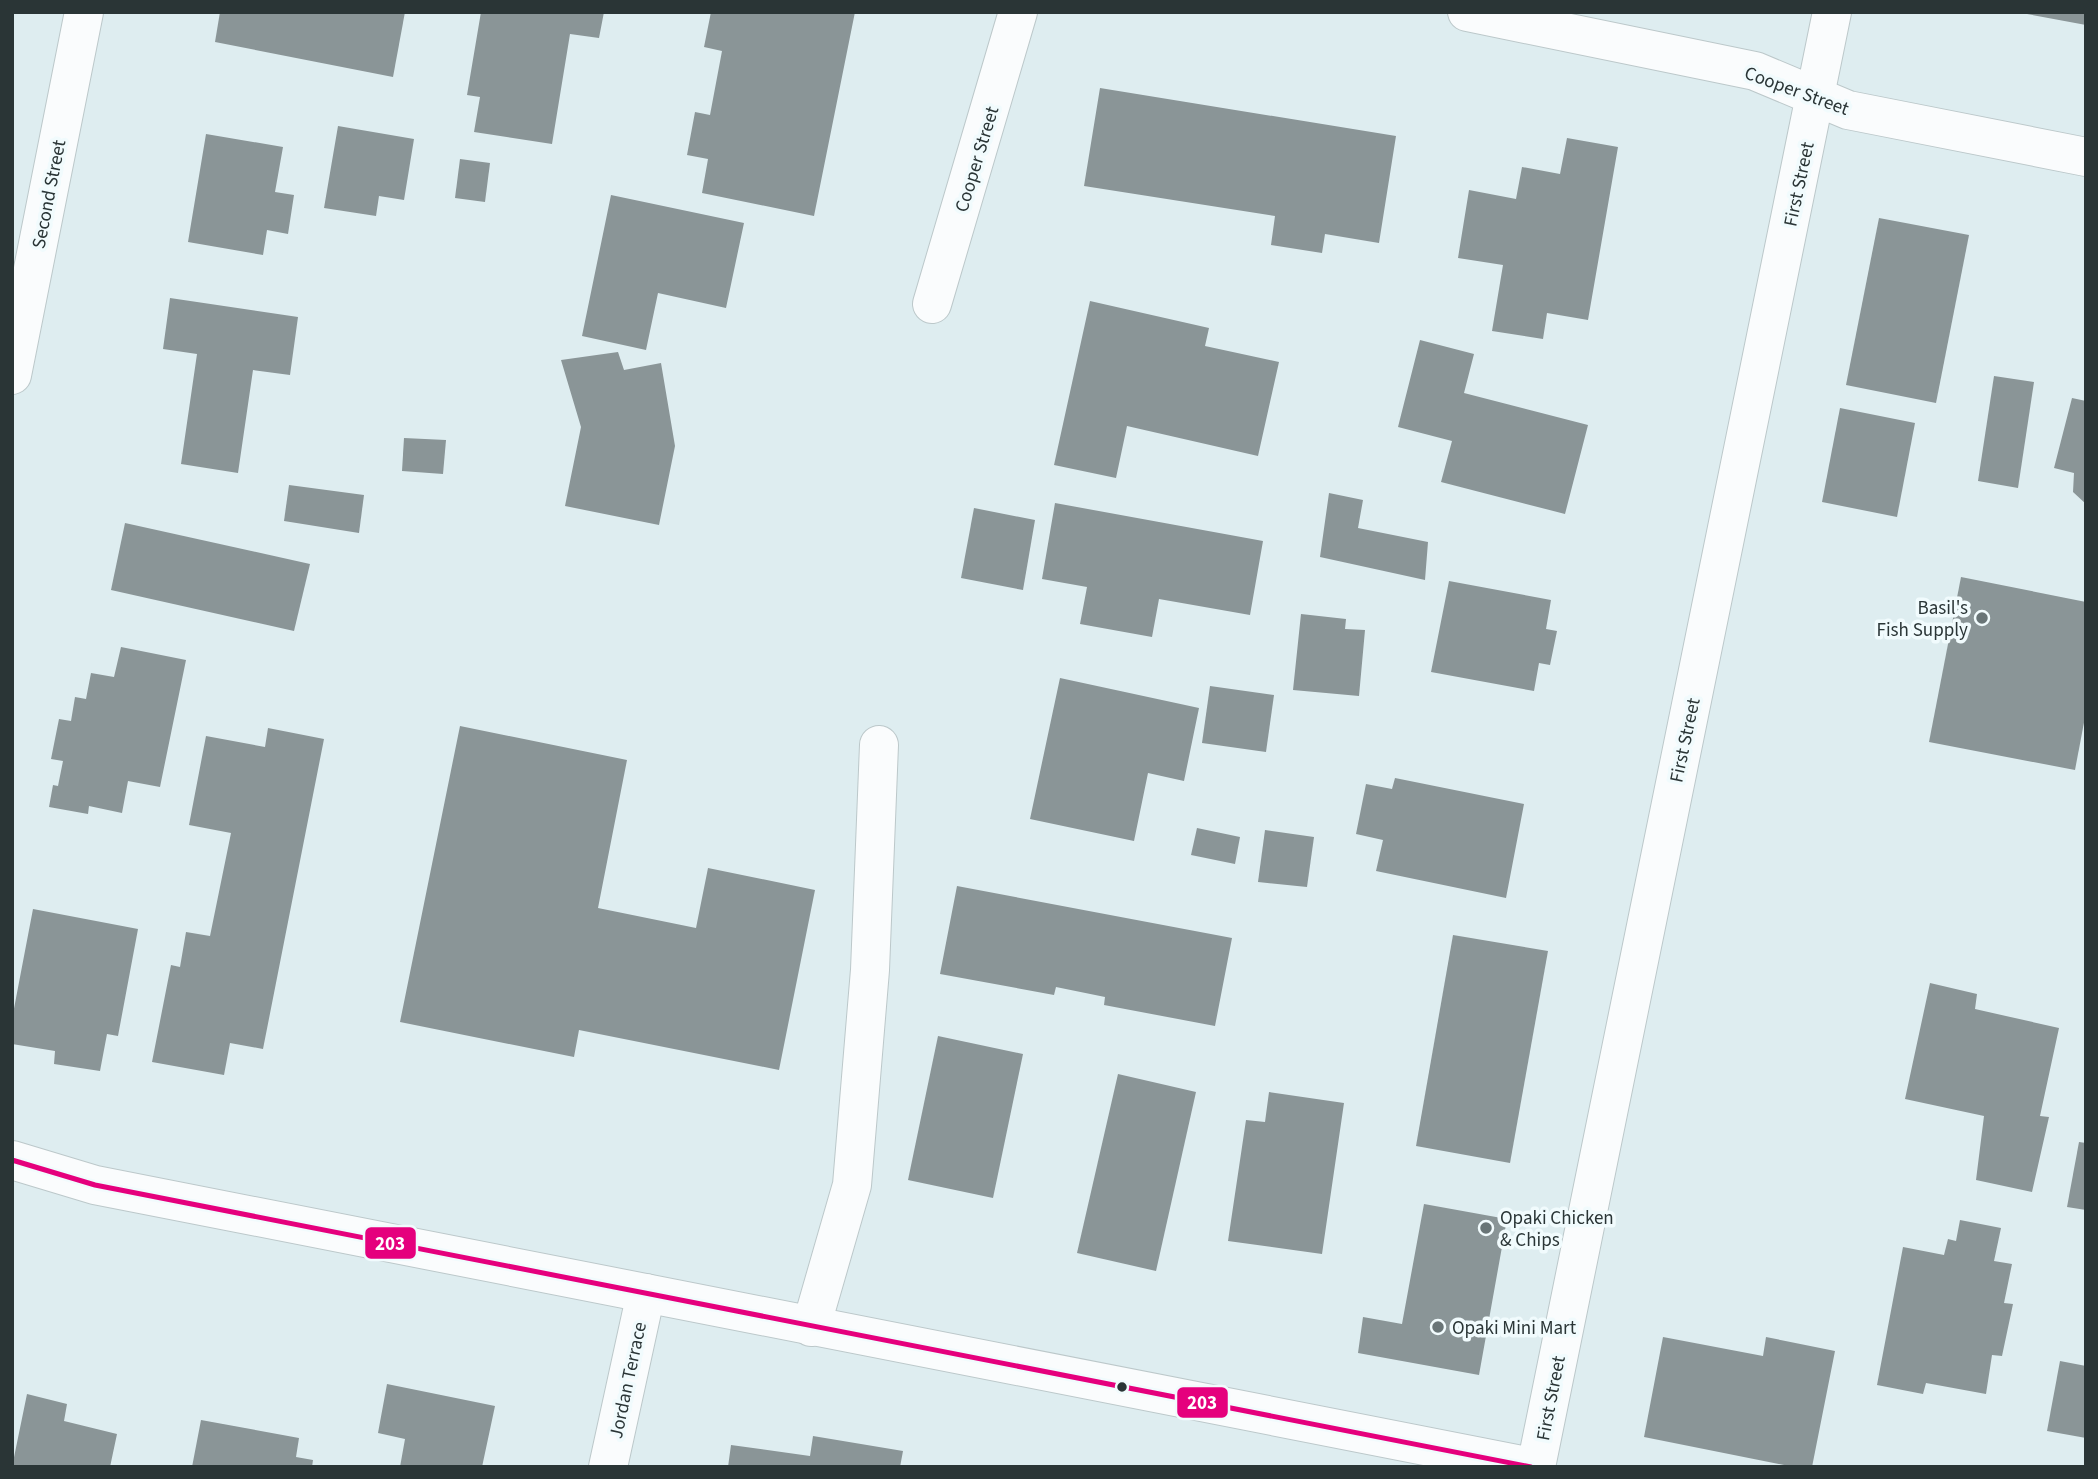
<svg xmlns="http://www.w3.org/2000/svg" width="2098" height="1479" font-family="'Source Sans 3',sans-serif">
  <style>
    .building { fill: #8a9597 }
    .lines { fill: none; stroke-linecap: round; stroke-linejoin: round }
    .minor-casing { stroke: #bcc8ca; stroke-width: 40 }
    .highway-casing { stroke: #bcc8ca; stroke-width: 40 }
    .minor { stroke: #fafcfd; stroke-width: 38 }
    .highway { stroke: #fafcfd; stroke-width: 38 }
    .bus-1-casing { stroke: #f1fbfd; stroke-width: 10 }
    .bus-1 { stroke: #e5007d; stroke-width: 5 }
    .poi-dot { fill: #697577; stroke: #f1fbfd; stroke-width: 2.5 }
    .bus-dot { fill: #2a3536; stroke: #f1fbfd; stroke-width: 2.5 }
    .labels { text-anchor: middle; stroke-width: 7; stroke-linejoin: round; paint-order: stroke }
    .street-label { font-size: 19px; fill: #2a3536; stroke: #f1fbfd }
    .poi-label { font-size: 19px; fill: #2a3536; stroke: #f1fbfd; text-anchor: start }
    .line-badge { stroke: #f1fbfd; stroke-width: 2.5 }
    .badge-label { font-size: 19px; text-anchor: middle; font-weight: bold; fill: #fff }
  </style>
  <rect width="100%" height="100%" fill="#deedf0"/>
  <g class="building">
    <path d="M220 12H405L393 77 215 42Z"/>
    <path d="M481 12H604L599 38 570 34 552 144 474 132 480 97 467 95Z"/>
    <path d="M711 12H855L814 216 702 193 708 159 687 155 695 112 710 115 722 51 704 47Z"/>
    <path d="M2028 12H2086V25L2027 14Z"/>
    <path d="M1100 88 1396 136 1379 243 1325 234 1322 253 1271 245 1275 216 1084 186Z"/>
    <path d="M338 126 414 139 404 200 379 196 376 216 324 208Z"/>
    <path d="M206 134 283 147 275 192 294 195 288 234 267 230 263 255 188 242Z"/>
    <path d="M1567 138 1618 147 1588 320 1547 313 1543 339 1492 331 1503 265 1458 258 1469 190 1516 199 1522 167 1560 174Z"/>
    <path d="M460 159 490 163 485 202 455 198Z"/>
    <path d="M611 195 744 223 726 308 658 293 646 350 582 336Z"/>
    <path d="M1879 218 1969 235 1936 403 1846 385Z"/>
    <path d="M170 298 298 317 290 375 253 370 238 473 181 464 197 354 163 349Z"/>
    <path d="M1090 301 1209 328 1205 346 1279 362 1258 456 1127 426 1116 478 1054 465Z"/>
    <path d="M1420 340 1474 354 1464 393 1588 425 1565 514 1441 482 1452 441 1398 427Z"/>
    <path d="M618 352 624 370 661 363 675 446 659 525 565 506 581 427 561 360Z"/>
    <path d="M1994 376 2034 382 2018 488 1978 481Z"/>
    <path d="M2072 398 2086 401V504L2073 492 2074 473 2054 468Z"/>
    <path d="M1840 408 1915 423 1897 517 1822 502Z"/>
    <path d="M404 438 446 440 443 474 402 471Z"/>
    <path d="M289 485 364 495 359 533 284 521Z"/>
    <path d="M1329 493 1363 500 1358 528 1428 542 1425 580 1320 557Z"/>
    <path d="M1055 503 1263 541 1250 615 1159 599 1152 637 1080 624 1087 587 1042 579Z"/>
    <path d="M974 508 1035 520 1023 590 961 578Z"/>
    <path d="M125 523 310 564 294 631 111 590Z"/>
    <path d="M1961 577 2086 602V712L2075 770 1929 742Z"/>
    <path d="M1449 581 1551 600 1546 629 1557 631 1550 665 1539 663 1534 691 1431 672Z"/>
    <path d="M1301 614 1346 619 1345 629 1365 630 1359 696 1293 690Z"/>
    <path d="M121 647 186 660 160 787 128 781 122 813 89 806 88 814 49 807 53 785 58 786 63 761 51 759 59 719 71 721 75 697 86 699 91 673 114 677Z"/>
    <path d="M1060 678 1199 708 1184 781 1148 773 1134 841 1030 819Z"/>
    <path d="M1210 686 1274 695 1266 752 1202 743Z"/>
    <path d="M460 726 627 760 598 908 696 928 708 868 815 890 779 1070 579 1030 574 1057 400 1022Z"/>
    <path d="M268 728 324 739 263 1049 230 1043 224 1075 152 1062 171 965 180 967 186 932 210 936 231 833 189 825 206 736 265 747Z"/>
    <path d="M1395 778 1524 804 1506 898 1376 871 1383 840 1356 834 1366 784 1392 789Z"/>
    <path d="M1197 828 1240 837 1235 864 1191 855Z"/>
    <path d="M1265 830 1314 837 1307 887 1258 882Z"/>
    <path d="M957 886 1232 938 1215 1026 1104 1005 1105 997 1056 987 1054 995 940 974Z"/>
    <path d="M33 909 138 929 118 1036 107 1034 100 1071 54 1064 55 1051 12 1044V1019Z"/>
    <path d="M1453 935 1548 951 1510 1163 1416 1146Z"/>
    <path d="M1930 983 1977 994 1975 1009 2059 1028 2040 1116 2049 1117 2032 1192 1976 1180 1984 1116 1905 1099Z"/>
    <path d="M938 1036 1023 1054 993 1198 908 1180Z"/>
    <path d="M1118 1074 1196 1092 1156 1271 1077 1253Z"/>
    <path d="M1269 1092 1344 1103 1322 1254 1228 1241 1246 1120 1265 1122Z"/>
    <path d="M2079 1142 2086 1143V1210L2067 1207Z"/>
    <path d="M1424 1204 1507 1219 1479 1375 1358 1353 1363 1317 1402 1324Z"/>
    <path d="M1960 1220 2001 1228 1994 1261 2012 1264 2004 1303 2013 1304 2002 1356 1992 1355 1986 1394 1926 1383 1923 1394 1877 1385 1903 1247 1944 1255 1948 1239 1956 1241Z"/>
    <path d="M1663 1337 1763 1356 1766 1337 1835 1351 1812 1467H1794L1644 1437Z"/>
    <path d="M2060 1361 2086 1366V1438L2047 1431Z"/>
    <path d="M387 1384 495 1406 482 1467H400L405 1439 378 1433Z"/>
    <path d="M27 1394 67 1404 64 1421 117 1434 110 1467H12Z"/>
    <path d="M201 1420 299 1438 296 1457 313 1460 312 1467H192Z"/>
    <path d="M813 1436 903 1451 900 1467H728L731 1445 810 1456Z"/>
  </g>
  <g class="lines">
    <g class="minor-casing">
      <g id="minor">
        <path d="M1467 12 1755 71 1848 110 2086 157"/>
        <path d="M932 304 1018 12"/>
        <path d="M12 375 84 12"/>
        <path d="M811 1327 852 1185 870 970 879 745"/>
        <path d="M608 1467 646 1293"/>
        <path d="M1536 1467 1832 12"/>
      </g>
    </g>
    <g class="highway-casing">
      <path id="highway" d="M12 1160 95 1185 1532 1467"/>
    </g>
    <use href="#minor" class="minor"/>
    <use href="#highway" class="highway"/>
    <g class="bus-1-casing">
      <path id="bus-1" d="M12 1160 95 1185 1531 1467"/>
    </g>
    <use href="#bus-1" class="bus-1"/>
  </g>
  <g class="poi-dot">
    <circle cx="1982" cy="618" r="7"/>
    <circle cx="1486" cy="1228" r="7"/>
    <circle cx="1438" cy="1327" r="7"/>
  </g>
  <circle class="bus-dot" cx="1122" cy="1387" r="6"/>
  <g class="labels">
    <g class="street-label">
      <text transform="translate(1797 90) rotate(20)" y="7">Cooper Street</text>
      <text transform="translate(976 159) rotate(-73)" y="7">Cooper Street</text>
      <text transform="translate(1798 184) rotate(-78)" y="7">First Street</text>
      <text transform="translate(48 194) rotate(-79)" y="7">Second Street</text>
      <text transform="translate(1684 740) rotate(-78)" y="7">First Street</text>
      <text transform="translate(627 1380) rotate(-78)" y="7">Jordan Terrace</text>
      <text transform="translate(1550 1398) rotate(-79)" y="7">First Street</text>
    </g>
    <g class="poi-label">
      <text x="1968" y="614" text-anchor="end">Basil's<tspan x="1968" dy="22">Fish Supply</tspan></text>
      <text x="1500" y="1224">Opaki Chicken<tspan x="1500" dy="22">&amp; Chips</tspan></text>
      <text x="1452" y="1334">Opaki Mini Mart</text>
    </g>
  </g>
  <g class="line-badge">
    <rect x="364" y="1226" width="53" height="34" rx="7" fill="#e5007d"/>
    <rect x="1176" y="1386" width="53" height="33" rx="7" fill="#e5007d"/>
  </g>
  <g class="badge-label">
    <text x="390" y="1250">203</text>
    <text x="1202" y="1409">203</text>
  </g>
  <rect width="2098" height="1479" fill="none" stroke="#2a3536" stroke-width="28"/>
</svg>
